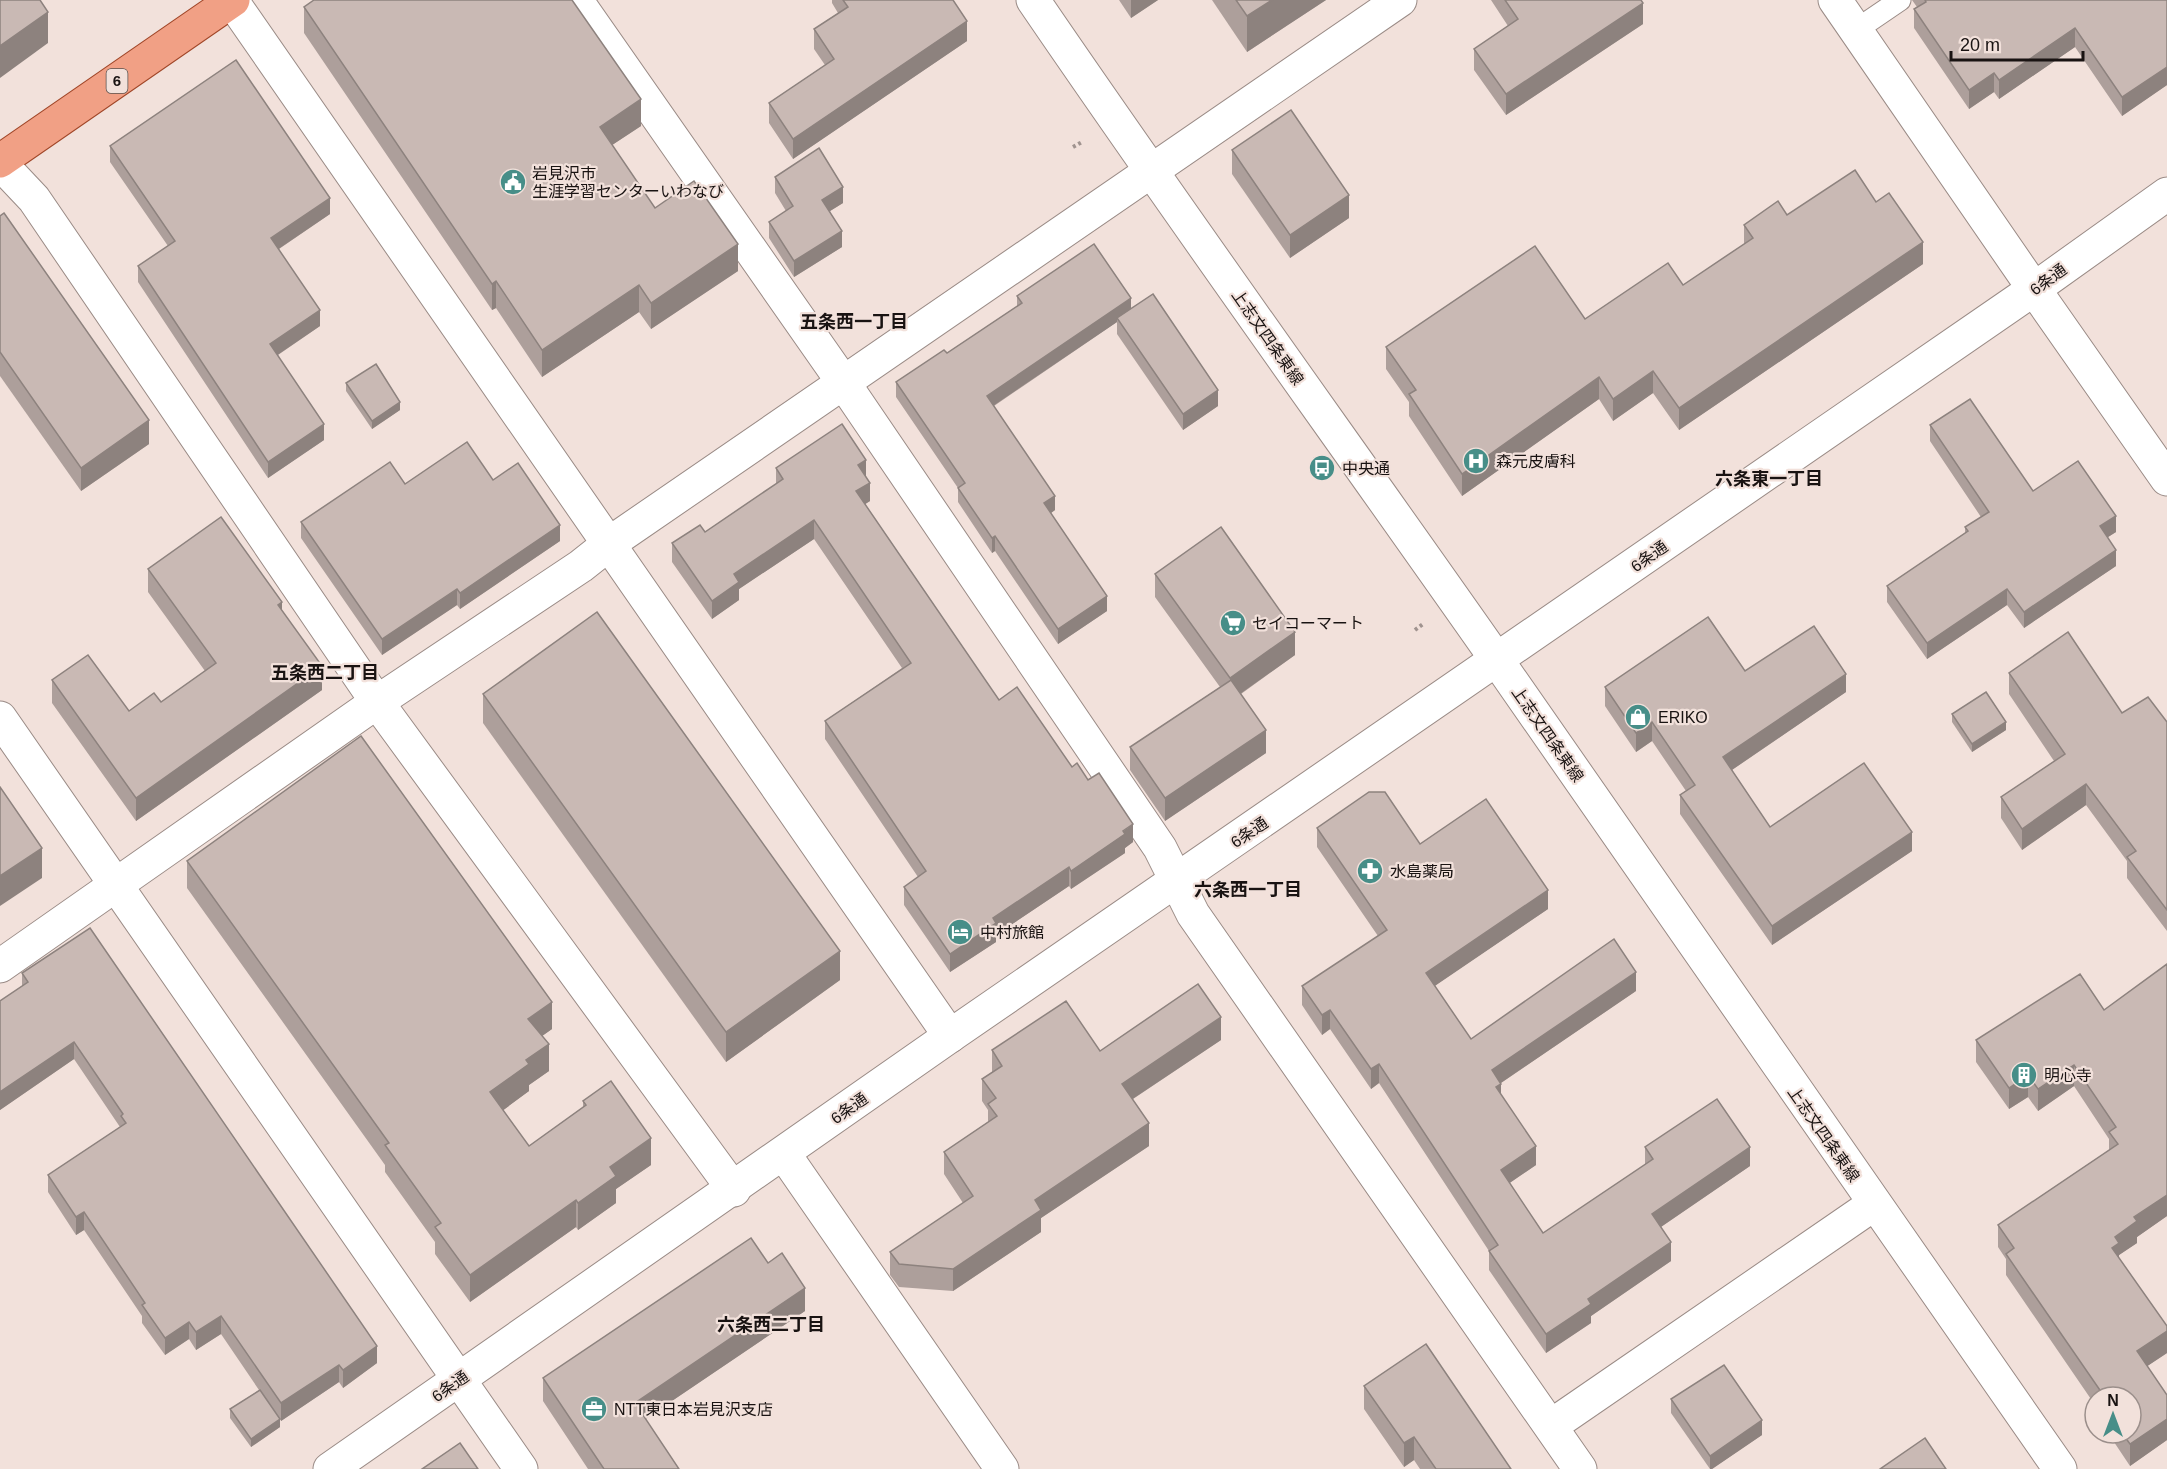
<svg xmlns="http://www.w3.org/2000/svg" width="2167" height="1469" font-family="Helvetica,'Noto Sans JP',sans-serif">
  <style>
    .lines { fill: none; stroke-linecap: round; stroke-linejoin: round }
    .lane-casing { stroke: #9a8b86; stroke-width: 23 }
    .street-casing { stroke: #9a8b86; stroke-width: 35 }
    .secondary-casing { stroke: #9a8b86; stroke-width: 35 }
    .primary-casing { stroke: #a04628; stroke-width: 35 }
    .path { stroke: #a0938f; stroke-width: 4; stroke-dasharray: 3 3; stroke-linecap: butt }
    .lane { stroke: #fff; stroke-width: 21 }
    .street { stroke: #fff; stroke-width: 33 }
    .secondary { stroke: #fff; stroke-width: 33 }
    .primary { stroke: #f1a085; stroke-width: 33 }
    .wall { fill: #ad9f9b }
    .shaded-wall { fill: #8d827e }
    .building { fill: #c9b9b4; stroke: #8d827e; stroke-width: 1.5 }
    .labels { text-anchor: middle; stroke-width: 4.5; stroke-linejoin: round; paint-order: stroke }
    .shield { fill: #f2e1db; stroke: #5a514e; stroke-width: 1.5 }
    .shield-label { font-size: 15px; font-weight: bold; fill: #191312 }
    .poi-label { font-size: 16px; fill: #191312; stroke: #f2e1db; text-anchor: start }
    .street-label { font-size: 16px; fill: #191312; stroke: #f2e1db }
    .neighbourhood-label { font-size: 18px; font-weight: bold; fill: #191312; stroke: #f2e1db }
  </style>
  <rect width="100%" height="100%" fill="#f2e1db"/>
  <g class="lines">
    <g class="lane-casing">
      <path id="lane" d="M1856 30 1900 0"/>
    </g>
    <g class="street-casing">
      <g id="street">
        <path d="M576 0 843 382 1160 848 1193 914 1580 1469"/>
        <path d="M0 163 34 199 377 702 734 1190"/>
        <path d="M2034 289 2167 479"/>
        <path d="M0 966 377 702 581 566 610 543 1400 0"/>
        <path d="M784 1154 1002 1469"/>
        <path d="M1551 1426 1874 1204"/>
      </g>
    </g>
    <g class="secondary-casing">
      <g id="secondary">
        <path d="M1033 0C1185 223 1344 442 1499 663 1687 931 1872 1201 2060 1469"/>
        <path d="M1835 0 2034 289"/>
        <path d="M232 1 950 1036"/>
        <path d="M0 718 521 1469"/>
        <path d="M330 1469 950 1036 2034 289 2167 194"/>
      </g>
    </g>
    <g class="primary-casing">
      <path id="primary" d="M0 161 233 0"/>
    </g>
    <g class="path">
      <path d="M1073 147 1082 142"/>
      <path d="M1415 630 1423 624"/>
    </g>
    <use href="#lane" class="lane"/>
    <use href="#street" class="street"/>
    <use href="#secondary" class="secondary"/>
    <use href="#primary" class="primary"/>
  </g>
  <g class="wall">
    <path d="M832 0H953L967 41 793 159 769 123V103L825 65 814 49V29L838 13 832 3Z"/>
    <path d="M1119 0H1158L1131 18Z"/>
    <path d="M1212 0H1326L1247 52Z"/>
    <path d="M1491 0H1641L1643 24 1506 115 1474 70V49L1508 26Z"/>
    <path d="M1912 0H2167V85L2122 116 2075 47 1999 99 1994 92 1969 109 1914 28V9L1917 7Z"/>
    <path d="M304 7 641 126 612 145 655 208 738 271 651 329 639 312 542 377 496 308 492 310 304 33Z"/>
    <path d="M110 146 330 214 279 249 320 326 278 355 324 440 268 478 138 282V266L168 246 110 162Z"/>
    <path d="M1232 150 1349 218 1290 258 1232 174Z"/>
    <path d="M775 177 843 203 830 211 842 247 794 277 769 238V222L786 211 775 193Z"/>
    <path d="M1876 202 1923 264 1679 430 1653 393 1613 421 1599 399 1462 496 1409 416V402L1386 369V347L1585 319 1683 285 1744 244V225L1787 215Z"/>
    <path d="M0 216 149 444 81 491 0 376Z"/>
    <path d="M1017 296 1131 309 1218 406 1183 430 1117 334V322L994 406 1055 510 1051 513 1107 611 1058 644 995 551 992 553 958 502V488L896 397V382L947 353 1017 306Z"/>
    <path d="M346 383 400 410 372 429 346 391Z"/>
    <path d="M1930 425 2033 491 2116 532 2108 537 2116 566 2024 628 2007 605 1927 659 1887 602V586L1965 533V527L1981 517 1930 441Z"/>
    <path d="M776 468 866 476 870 501 865 504 999 700 1072 767 1088 780 1133 842 1125 848V853L1071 889 1069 886 996 935V942L950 972 904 905V887L918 877 825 739V721L902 668 814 539 739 589V600L712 619 672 562V543L705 532 776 484Z"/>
    <path d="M493 480 560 541 460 609 457 605 382 655 301 538V522L405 484Z"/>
    <path d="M148 569 282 611 322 690 136 821 52 703V680L129 711 161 702 205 671 148 592Z"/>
    <path d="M1155 574 1295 655 1241 694 1266 753 1165 821 1130 770V747L1220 687 1155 597Z"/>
    <path d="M1745 671 1846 692 1732 770 1770 827 1912 851 1772 945 1680 814V795L1686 791 1652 741 1636 752 1605 706V687Z"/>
    <path d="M2009 673 2122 713 2167 722V931L2127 878V861L2086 805 2022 850 2001 818V797L2054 761 2009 694Z"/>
    <path d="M483 694 840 980 726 1062 483 723Z"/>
    <path d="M1952 714 2006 730 1972 752 1952 722Z"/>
    <path d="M1317 828 1420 844 1548 909 1434 986 1471 1039 1636 991 1501 1083V1095L1536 1165 1509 1183 1543 1233 1645 1165V1147L1750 1166 1661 1227 1671 1261 1591 1316V1323L1546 1353 1489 1270V1251L1379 1083 1371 1089 1330 1029 1322 1035 1302 1005V986L1378 936 1317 847Z"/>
    <path d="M187 861 552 1029 542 1036 549 1071 529 1085V1091L503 1110 529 1146 583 1107V1101L651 1165 616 1189V1203L578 1230 576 1227 470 1302 435 1254V1242L385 1172V1165L187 888Z"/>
    <path d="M2167 964V1216L2137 1237V1243L2119 1255V1258L2167 1326V1353L2147 1366 2167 1395V1440L2130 1466 2108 1433H2131V1397H2095V1405L2006 1275V1259L1998 1247V1225L2109 1150V1139L2074 1086 2038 1111 2028 1097 2009 1109 1976 1062V1040L2104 1010Z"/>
    <path d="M22 973 377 1363 343 1388 339 1382 281 1421 280 1419V1427L251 1447 230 1418V1409L259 1390 221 1334 196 1350 189 1339 165 1355 142 1323V1316L84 1230 76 1235 48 1192V1175L120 1127 74 1059 0 1110V1001L22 986Z"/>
    <path d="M1221 1040 1133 1099 1149 1146 1041 1218V1232L953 1291 899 1287 890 1275V1252L963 1203 944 1174V1152L988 1122V1110L982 1101V1079L992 1072V1050L1100 1051Z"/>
    <path d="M768 1263 805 1311 645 1419 679 1469H588L543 1401V1378Z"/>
    <path d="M1364 1386 1511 1469H1420L1414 1460 1404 1467 1364 1409Z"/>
    <path d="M1671 1399 1762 1435 1712 1469H1710L1671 1413Z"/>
  </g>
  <g class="shaded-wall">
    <path d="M1131 0H1158L1131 18Z"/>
    <path d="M1272 0H1326L1247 52V16Z"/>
    <path d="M1643 3V24L1506 115V94Z"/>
    <path d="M48 12V43L0 78V46Z"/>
    <path d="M967 21V41L793 159V139Z"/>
    <path d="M2075 28V47L1999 99V80Z"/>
    <path d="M2167 67V85L2122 116V97Z"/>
    <path d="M1994 73V92L1969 109V90Z"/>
    <path d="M641 99V126L600 153V127Z"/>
    <path d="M843 187V203L822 216V200Z"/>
    <path d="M1349 195V218L1290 258V235Z"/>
    <path d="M330 198V214L271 254V238Z"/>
    <path d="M842 231V247L794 277V261Z"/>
    <path d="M1923 242V264L1679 430V408Z"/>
    <path d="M738 244V271L651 329V303Z"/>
    <path d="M496 281V308L492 310V284Z"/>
    <path d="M639 285V312L542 377V350Z"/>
    <path d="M1131 298V312L1117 318V322L987 410V396Z"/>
    <path d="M320 310V326L270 360V344Z"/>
    <path d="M1653 371V393L1613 421V399Z"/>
    <path d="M1599 377V399L1462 496V474Z"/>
    <path d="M1218 390V406L1183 430V414Z"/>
    <path d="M400 402V410L372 429V421Z"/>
    <path d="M149 420V444L81 491V468Z"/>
    <path d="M324 424V440L268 478V462Z"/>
    <path d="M866 460V478L858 465Z"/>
    <path d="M870 483V501L856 510V491Z"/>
    <path d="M1055 496V510L1044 518V503Z"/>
    <path d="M2116 516V532L2100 542V526Z"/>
    <path d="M814 520V539L739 589V600L712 619V601L734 574Z"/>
    <path d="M560 525V541L460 609V593Z"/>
    <path d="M995 536V551L992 553V538Z"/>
    <path d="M2116 550V566L2024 628V612Z"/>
    <path d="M457 589V605L382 655V639Z"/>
    <path d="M2007 589V605L1927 659V643Z"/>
    <path d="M1107 596V611L1058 644V629Z"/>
    <path d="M282 602V625L278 605Z"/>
    <path d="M1295 632V655L1230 701V678Z"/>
    <path d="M322 666V690L136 821V798Z"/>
    <path d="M1846 674V692L1723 776V757Z"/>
    <path d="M1652 722V741L1636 752V733Z"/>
    <path d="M2006 722V730L1972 752V744Z"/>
    <path d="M1266 730V753L1165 821V798Z"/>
    <path d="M2086 784V805L2022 850V829Z"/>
    <path d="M1133 824V842L1125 848V853L1071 889V871Z"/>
    <path d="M1912 832V851L1772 945V926Z"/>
    <path d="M42 848V878L0 906V876Z"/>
    <path d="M1069 867V886L996 935V942L950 972V954L993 918Z"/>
    <path d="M1548 890V909L1426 992V973Z"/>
    <path d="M840 951V980L726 1062V1032Z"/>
    <path d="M1636 972V991L1492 1089V1070Z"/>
    <path d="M552 1002V1029L528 1046V1019Z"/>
    <path d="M1330 1010V1029L1322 1035V1015Z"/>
    <path d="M1221 1017V1040L1122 1106V1084Z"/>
    <path d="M74 1042V1059L0 1110V1092Z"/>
    <path d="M549 1044V1071L529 1085V1091L490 1120V1092L526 1060Z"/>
    <path d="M1379 1064V1083L1371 1089V1069Z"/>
    <path d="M2074 1065V1086L2038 1111V1089Z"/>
    <path d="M2028 1075V1097L2009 1109V1088Z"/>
    <path d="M1501 1084V1103L1496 1087Z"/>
    <path d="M1149 1123V1146L1041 1218V1232L953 1291V1269L1035 1200Z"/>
    <path d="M651 1138V1165L616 1189V1203L578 1230V1203L610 1167Z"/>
    <path d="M1536 1146V1165L1501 1189V1170Z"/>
    <path d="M1750 1147V1166L1652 1233V1214Z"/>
    <path d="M2167 1195V1216L2137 1237V1243L2119 1255V1265L2112 1248 2115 1237 2134 1217Z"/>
    <path d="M576 1200V1227L470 1302V1275Z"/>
    <path d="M84 1212V1230L76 1235V1217Z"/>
    <path d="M1671 1242V1261L1591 1316V1323L1546 1353V1334L1588 1299Z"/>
    <path d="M805 1288V1311L635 1426V1403Z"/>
    <path d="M221 1316V1334L196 1350V1332Z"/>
    <path d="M189 1322V1339L165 1355V1338Z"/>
    <path d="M2167 1331V1353L2137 1373V1351Z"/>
    <path d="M377 1346V1363L343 1388V1370Z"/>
    <path d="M339 1365V1382L281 1421V1403Z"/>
    <path d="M280 1419V1427L251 1447V1439Z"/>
    <path d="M2167 1419V1440L2130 1466V1444Z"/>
    <path d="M1762 1420V1435L1712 1469H1710V1456Z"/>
    <path d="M1414 1437V1460L1404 1467V1443Z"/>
  </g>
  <g class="building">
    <path d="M0 0H40L48 12 0 46Z"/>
    <path d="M314 0H572L641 99 600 127 655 208 694 181 738 244 651 303 639 285 542 350 496 281 492 284 304 7Z"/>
    <path d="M843 0H953L967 21 793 139 769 103 834 59 814 29 848 7Z"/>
    <path d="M1236 0H1272L1247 16Z"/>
    <path d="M1505 0H1641L1643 3 1506 94 1474 49 1518 19Z"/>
    <path d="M1925 0H2167V67L2122 97 2075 28 1999 80 1994 73 1969 90 1914 9 1926 2Z"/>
    <path d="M236 60 330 198 271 238 320 310 270 344 324 424 268 462 138 266 175 241 110 146Z"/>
    <path d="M1291 110 1349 195 1290 235 1232 150Z"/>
    <path d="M819 148 843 187 822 200 842 231 794 261 769 222 793 206 775 177Z"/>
    <path d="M1855 170 1876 202 1889 193 1923 242 1679 408 1653 371 1613 399 1599 377 1462 474 1409 394 1416 390 1386 347 1535 246 1585 319 1668 263 1683 285 1753 238 1744 225 1778 201 1787 215Z"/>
    <path d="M4 213 149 420 81 468 0 352V216Z"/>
    <path d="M1094 244 1131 298 987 396 1055 496 1044 503 1107 596 1058 629 995 536 992 538 958 488 965 483 896 382 944 350 947 353 1022 303 1017 296Z"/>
    <path d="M1153 294 1218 390 1183 414 1117 318Z"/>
    <path d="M376 364 400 402 372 421 346 383Z"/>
    <path d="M1970 399 2033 491 2078 461 2116 516 2100 526 2116 550 2024 612 2007 589 1927 643 1887 586 1968 531 1965 527 1989 512 1930 425Z"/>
    <path d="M842 424 866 460 858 465 870 483 856 491 999 700 1017 687 1072 767 1077 763 1088 780 1099 773 1133 824 1123 831 1125 834 1071 871 1069 867 993 918 996 923 950 954 904 887 926 871 825 721 911 663 814 520 734 574 739 582 712 601 672 543 700 525 705 532 783 479 776 468Z"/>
    <path d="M467 442 493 480 518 463 560 525 460 593 457 589 382 639 301 522 390 462 405 484Z"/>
    <path d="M221 517 282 602 278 605 322 666 136 798 52 680 88 655 129 711 154 693 161 702 216 663 148 569Z"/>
    <path d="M1221 527 1295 632 1230 678 1155 574Z"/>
    <path d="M597 612 840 951 726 1032 483 694Z"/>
    <path d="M1708 617 1745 671 1814 626 1846 674 1723 757 1770 827 1864 763 1912 832 1772 926 1680 795 1695 785 1652 722 1636 733 1605 687Z"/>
    <path d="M2068 632 2122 713 2148 697 2167 722V910L2127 857 2136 851 2086 784 2022 829 2001 797 2065 754 2009 673Z"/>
    <path d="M1231 680 1266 730 1165 798 1130 747Z"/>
    <path d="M1986 692 2006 722 1972 744 1952 714Z"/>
    <path d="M361 736 552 1002 528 1019 549 1044 526 1060 529 1064 490 1092 529 1146 586 1105 583 1101 611 1081 651 1138 610 1167 616 1176 578 1203 576 1200 470 1275 435 1227 441 1223 385 1145 389 1143 187 861Z"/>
    <path d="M0 787 42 848 0 876Z"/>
    <path d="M1369 792H1385L1420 844 1486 799 1548 890 1426 973 1471 1039 1614 939 1636 972 1492 1070 1501 1084 1496 1087 1536 1146 1501 1170 1543 1233 1653 1159 1645 1147 1717 1099 1750 1147 1652 1214 1671 1242 1588 1299 1591 1304 1546 1334 1489 1251 1498 1245 1379 1064 1371 1069 1330 1010 1322 1015 1302 986 1387 930 1317 828Z"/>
    <path d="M90 928 377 1346 343 1370 339 1365 281 1403 221 1316 196 1332 189 1322 165 1338 142 1305 145 1303 84 1212 76 1217 48 1175 126 1123 121 1116 123 1114 74 1042 0 1092V1001L28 982 22 973Z"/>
    <path d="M2167 964V1195L2134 1217 2137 1221 2115 1237 2119 1243 2112 1248 2167 1326V1331L2137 1351 2167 1395V1419L2130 1444 2122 1433H2131V1397H2102L2104 1396 2006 1254 2014 1248 1998 1225 2118 1144 2109 1132 2116 1127 2074 1065 2038 1089 2028 1075 2009 1088 1976 1040 2080 974 2104 1010Z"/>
    <path d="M1198 984 1221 1017 1122 1084 1149 1123 1035 1200 1041 1210 953 1269 899 1264 890 1252 973 1196 944 1152 997 1116 988 1104 996 1098 982 1079 1002 1066 992 1050 1066 1001 1100 1051Z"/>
    <path d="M751 1238 768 1263 782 1253 805 1288 635 1403 679 1469H604L543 1378Z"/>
    <path d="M1426 1344 1511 1469H1436L1414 1437 1404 1443 1364 1386Z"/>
    <path d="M1724 1365 1762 1420 1710 1456 1671 1399Z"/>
    <path d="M260 1390 280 1419 251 1439 230 1409Z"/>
    <path d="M1925 1438 1946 1469H1880Z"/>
    <path d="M460 1443 478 1469H422Z"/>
  </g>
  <defs>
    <g id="civic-disc" transform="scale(1.35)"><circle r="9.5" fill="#478e88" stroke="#f2e1db"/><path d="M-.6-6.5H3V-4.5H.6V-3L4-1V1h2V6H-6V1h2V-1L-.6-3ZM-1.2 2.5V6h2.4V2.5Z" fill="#fff"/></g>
    <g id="hospital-disc" transform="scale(1.35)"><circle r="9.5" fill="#478e88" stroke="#f2e1db"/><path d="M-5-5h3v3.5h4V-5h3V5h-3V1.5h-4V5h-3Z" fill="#fff"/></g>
    <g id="bus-disc" transform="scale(1.35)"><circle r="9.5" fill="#478e88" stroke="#f2e1db"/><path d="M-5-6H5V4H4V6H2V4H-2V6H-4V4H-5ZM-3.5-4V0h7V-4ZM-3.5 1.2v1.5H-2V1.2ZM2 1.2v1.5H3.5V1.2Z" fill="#fff"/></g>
    <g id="supermarket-disc" transform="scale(1.35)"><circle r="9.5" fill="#478e88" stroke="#f2e1db"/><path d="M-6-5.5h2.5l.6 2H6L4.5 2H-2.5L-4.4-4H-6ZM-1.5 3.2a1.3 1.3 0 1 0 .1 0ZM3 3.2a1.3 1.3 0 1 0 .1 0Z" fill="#fff"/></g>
    <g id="shop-disc" transform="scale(1.35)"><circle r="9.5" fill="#478e88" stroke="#f2e1db"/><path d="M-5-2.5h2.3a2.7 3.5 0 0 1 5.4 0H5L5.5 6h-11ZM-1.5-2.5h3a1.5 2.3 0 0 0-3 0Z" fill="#fff"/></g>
    <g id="pharmacy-disc" transform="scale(1.35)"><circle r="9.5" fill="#478e88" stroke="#f2e1db"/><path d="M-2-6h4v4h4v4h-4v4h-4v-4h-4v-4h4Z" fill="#fff"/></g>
    <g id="hotel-disc" transform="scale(1.35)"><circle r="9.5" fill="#478e88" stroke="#f2e1db"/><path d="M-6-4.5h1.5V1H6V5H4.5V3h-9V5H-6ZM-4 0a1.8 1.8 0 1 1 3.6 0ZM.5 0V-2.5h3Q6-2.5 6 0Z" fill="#fff"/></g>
    <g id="building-disc" transform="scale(1.35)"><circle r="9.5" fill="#478e88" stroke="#f2e1db"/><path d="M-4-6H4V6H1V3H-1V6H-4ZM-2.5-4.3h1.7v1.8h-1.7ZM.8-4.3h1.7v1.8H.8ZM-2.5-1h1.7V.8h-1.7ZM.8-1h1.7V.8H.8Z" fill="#fff"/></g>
    <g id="office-disc" transform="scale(1.35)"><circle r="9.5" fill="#478e88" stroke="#f2e1db"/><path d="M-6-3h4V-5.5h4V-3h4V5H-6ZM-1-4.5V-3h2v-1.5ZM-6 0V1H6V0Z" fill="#fff"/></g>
  </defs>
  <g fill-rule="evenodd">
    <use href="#civic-disc" x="513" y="182"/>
    <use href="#hospital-disc" x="1476" y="461"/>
    <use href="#bus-disc" x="1322" y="468"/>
    <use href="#supermarket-disc" x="1233" y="623"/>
    <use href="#shop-disc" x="1638" y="717"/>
    <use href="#pharmacy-disc" x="1370" y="871"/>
    <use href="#hotel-disc" x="960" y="932"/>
    <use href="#building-disc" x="2024" y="1075"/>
    <use href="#office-disc" x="594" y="1409"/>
  </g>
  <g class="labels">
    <rect class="shield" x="106.5" y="69" width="21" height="24" rx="4.5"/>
    <g class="shield-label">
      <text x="117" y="86">6</text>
    </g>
    <g class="poi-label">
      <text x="532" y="179">岩見沢市<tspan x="532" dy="18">生涯学習センターいわなび</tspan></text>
      <text x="1496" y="467">森元皮膚科</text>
      <text x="1342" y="474">中央通</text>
      <text x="1252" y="629">セイコーマート</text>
      <text x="1658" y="723">ERIKO</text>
      <text x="1390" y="877">水島薬局</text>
      <text x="980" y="938">中村旅館</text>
      <text x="2044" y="1081">明心寺</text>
      <text x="614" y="1415">NTT東日本岩見沢支店</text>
    </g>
    <g class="street-label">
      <text transform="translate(2048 279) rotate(-36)" y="6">6条通</text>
      <text transform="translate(1268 337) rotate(55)" y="6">上志文四条東線</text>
      <text transform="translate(1649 556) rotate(-35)" y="6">6条通</text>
      <text transform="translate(1548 734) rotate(55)" y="6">上志文四条東線</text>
      <text transform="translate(1249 832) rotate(-34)" y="6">6条通</text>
      <text transform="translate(849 1108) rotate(-35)" y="6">6条通</text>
      <text transform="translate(1824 1134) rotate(55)" y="6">上志文四条東線</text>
      <text transform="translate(450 1386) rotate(-35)" y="6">6条通</text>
    </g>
    <g class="neighbourhood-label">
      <text x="854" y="328">五条西一丁目</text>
      <text x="1769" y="485">六条東一丁目</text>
      <text x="325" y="679">五条西二丁目</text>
      <text x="1248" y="896">六条西一丁目</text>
      <text x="771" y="1331">六条西二丁目</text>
    </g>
  </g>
  <g transform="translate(2113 1415)"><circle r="28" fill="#f2e1db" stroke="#9b8f8b" stroke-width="1.5"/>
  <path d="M0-4.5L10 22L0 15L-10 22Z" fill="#478e88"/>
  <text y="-9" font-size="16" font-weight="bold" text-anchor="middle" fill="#191312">N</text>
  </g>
  <path d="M1951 51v9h132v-9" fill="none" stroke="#191312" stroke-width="3"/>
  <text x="1960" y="51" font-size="18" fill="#191312" stroke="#f2e1db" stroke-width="4.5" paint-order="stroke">20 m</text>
</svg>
